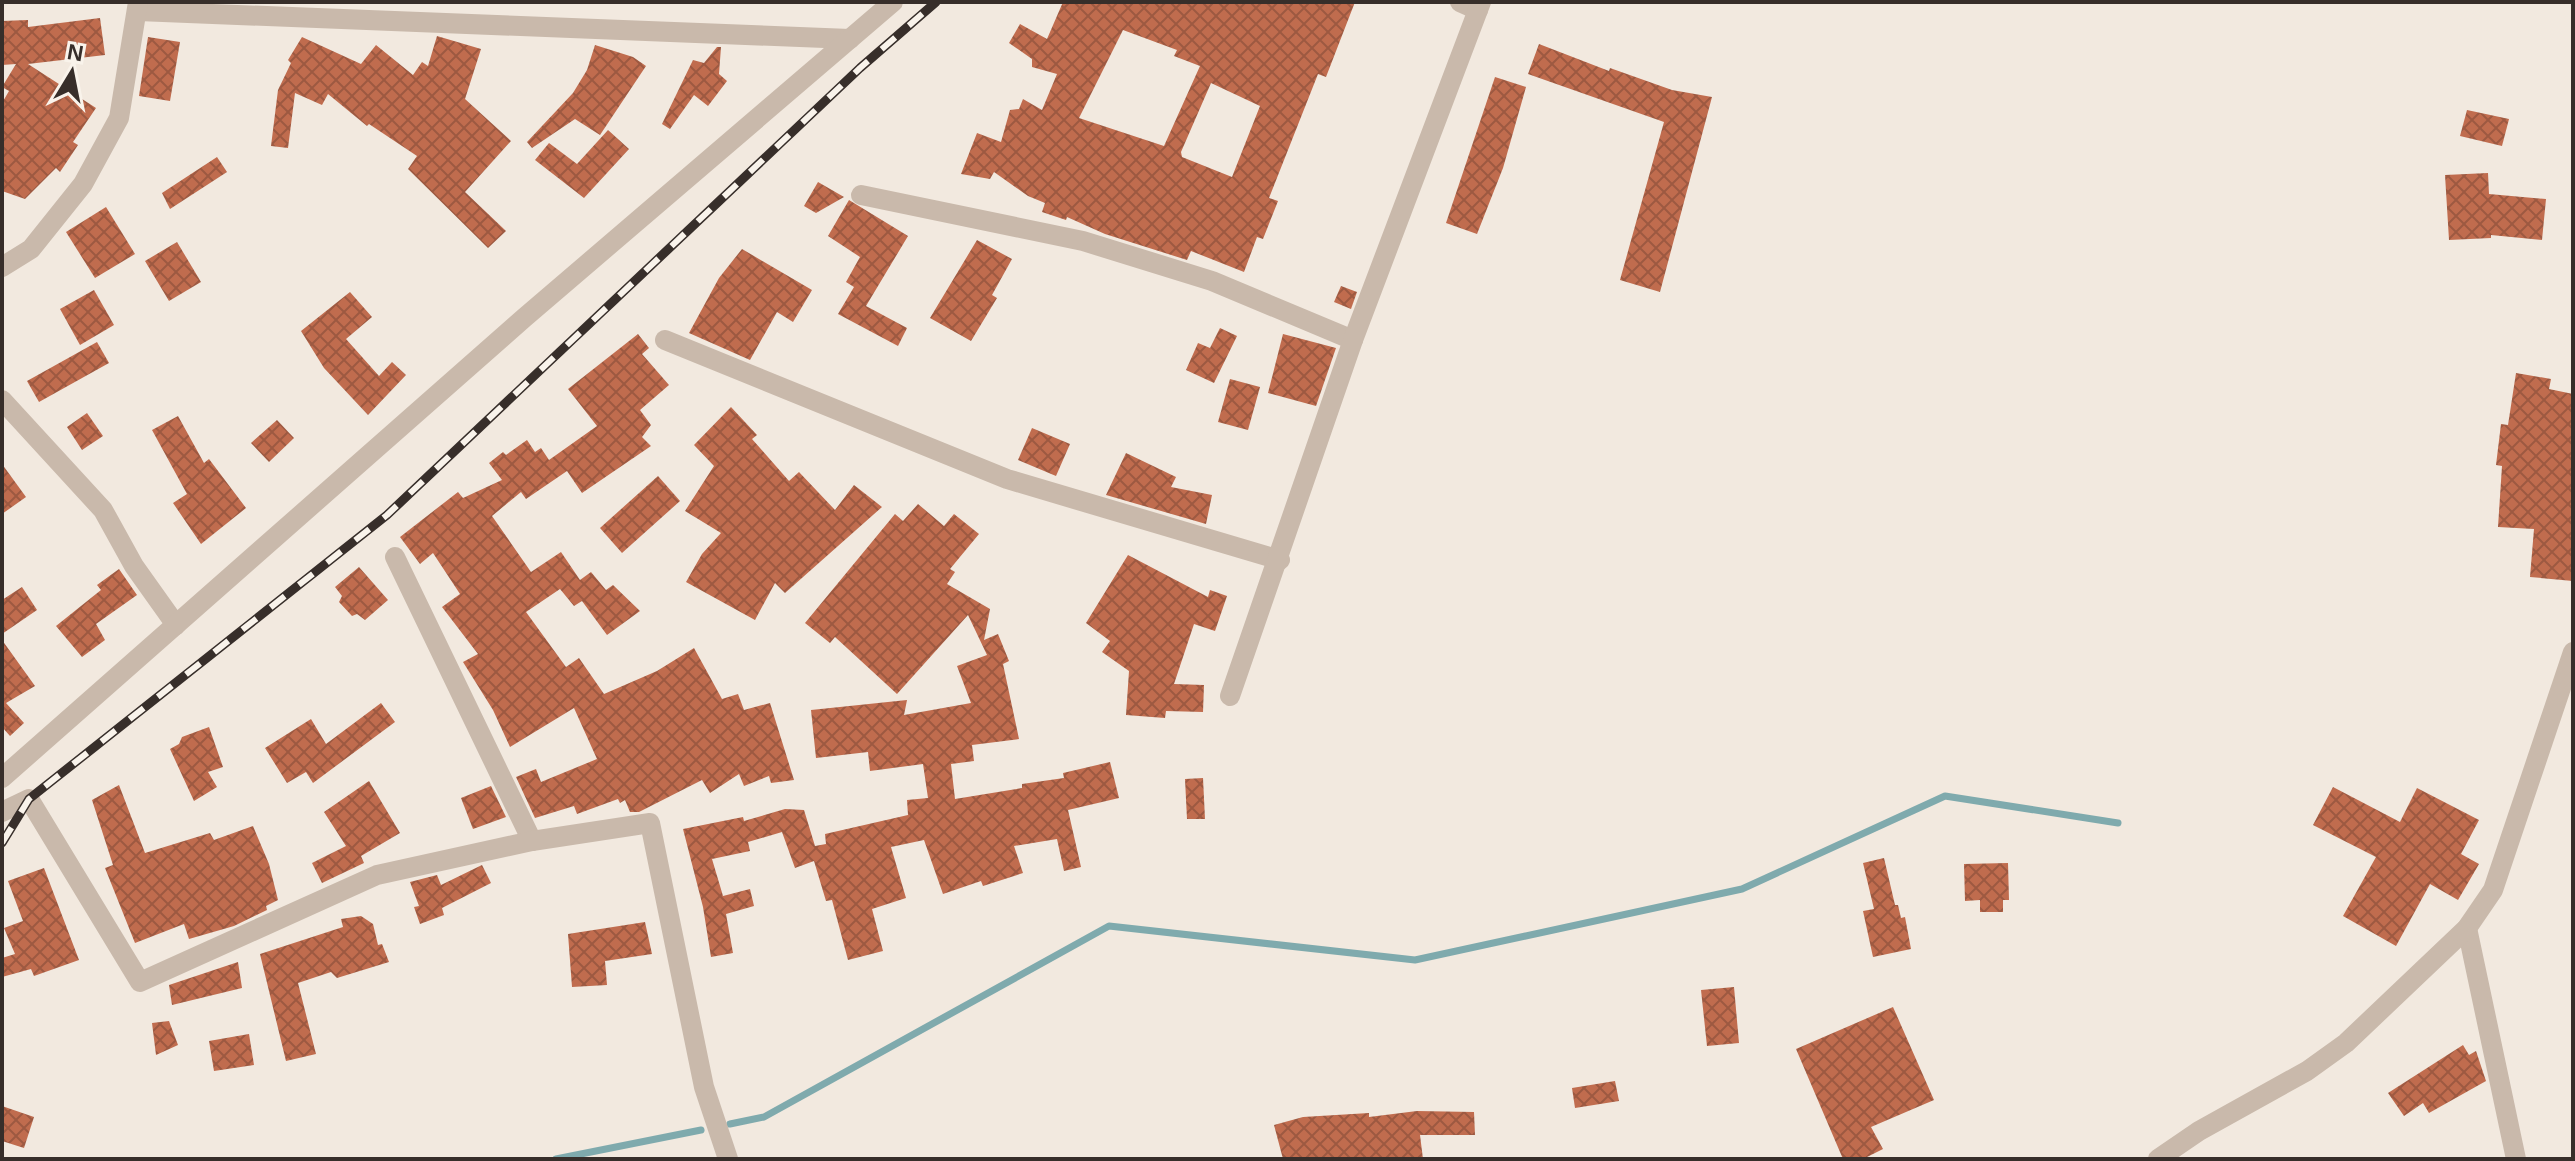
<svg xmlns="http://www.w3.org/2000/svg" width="2575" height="1161" font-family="Helvetica,sans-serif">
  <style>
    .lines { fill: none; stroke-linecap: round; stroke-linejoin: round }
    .stream { stroke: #7faaad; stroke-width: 7 }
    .building { fill: url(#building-cross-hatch); fill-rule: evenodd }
    .minor { stroke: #c9b9ab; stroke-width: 20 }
    .rail-casing { stroke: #372e2a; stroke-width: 9 }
    .rail { stroke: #f9f3eb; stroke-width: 6; stroke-dasharray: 18; stroke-linecap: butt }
  </style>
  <defs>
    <pattern id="building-cross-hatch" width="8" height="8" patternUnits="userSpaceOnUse" patternTransform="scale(2)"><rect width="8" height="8" fill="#c06c4e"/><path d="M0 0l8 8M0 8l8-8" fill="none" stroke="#9d5941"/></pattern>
  </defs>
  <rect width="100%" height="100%" fill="#f2e9df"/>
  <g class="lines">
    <g class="stream">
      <path d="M730 1124 764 1117 1109 926 1415 960 1742 889 1945 796 2118 823"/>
      <path d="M556 1159 701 1130"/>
    </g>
  </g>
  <g class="building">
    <path d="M1063 2H1355L1326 77 1318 74 1269 198 1278 201 1263 239 1257 237 1244 272 1191 251 1187 260 1105 234 1067 217 1066 220 1042 212 1045 203 1028 196 994 172 990 179 961 174 977 133 1001 142 1010 110 1019 109 1023 99 1042 110 1057 74 1032 67V59L1009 43 1020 24 1047 39ZM1123 30 1177 50 1174 56 1200 66 1164 146 1079 118ZM1211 83 1260 106 1232 177 1182 157 1181 152Z"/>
    <path d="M100 18 105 55 28 64 96 108 73 142 78 145 60 172 56 168 25 199 2 191V103L9 91 2 87 16 64 2 65V21L28 20V27Z"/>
    <path d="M437 36 481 49 465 99 511 141 465 192 506 231 488 248 408 169 417 156 369 124 367 126 328 94 322 105 295 93 288 148 271 146 278 90 291 63 288 60 302 37 361 64 376 45 413 75 422 62 428 66Z"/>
    <path d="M148 37 180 42 170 101 139 96Z"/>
    <path d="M1539 44 1609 71 1610 68 1672 90 1712 97 1660 292 1620 280 1664 122 1528 74Z"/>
    <path d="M595 45 633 57 646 66 600 135 575 119 532 148 527 142 573 93 587 70Z"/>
    <path d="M717 47H721L719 74 727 81 708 106 694 95 670 129 662 124 693 60 704 63Z"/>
    <path d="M1495 77 1526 87 1503 168 1477 234 1446 223Z"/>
    <path d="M2467 110 2509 119 2502 146 2460 136Z"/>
    <path d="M608 130 629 149 584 198 535 160 549 143 577 164Z"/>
    <path d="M217 157 227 172 170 209 162 193Z"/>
    <path d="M2488 173 2489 194 2546 199 2542 240 2491 235V238L2449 240 2445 175Z"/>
    <path d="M818 182 844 197 816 213 804 206Z"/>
    <path d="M849 200 908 236 866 306 907 328 898 346 838 314 854 287 846 282 860 257 828 236Z"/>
    <path d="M106 207 135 254 95 278 66 232Z"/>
    <path d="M977 240 1012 259 992 295 997 298 971 341 930 318Z"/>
    <path d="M177 242 201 282 169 301 145 261Z"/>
    <path d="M742 249 812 290 793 322 777 312 750 360 689 333 719 278Z"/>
    <path d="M1341 286 1357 292 1351 309 1334 302Z"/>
    <path d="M94 290 114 325 80 345 60 309Z"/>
    <path d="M350 292 372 317 346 339 379 376 392 362 406 375 368 415 324 368 301 331Z"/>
    <path d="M1220 328 1237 336 1214 383 1186 370 1198 343 1210 348Z"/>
    <path d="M638 334 649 348 642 354 669 385 640 410 651 425 642 437 651 446 582 493 567 471 526 499 521 492 492 516 531 572 561 552 580 580 591 572 606 590 613 585 640 611 607 635 582 601 574 606 560 589 526 612 566 667 579 658 604 694 657 671 694 648 722 699 738 694 744 710 770 703 794 780 771 783 769 776 744 786 739 774 710 793 702 780 639 812H630L625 800 620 803 618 799 577 814 574 806 535 818 516 777 536 769 541 782 597 759 574 708 510 747 493 710 463 662 478 654 442 607 460 594 433 553 420 564 400 537 458 492 463 498 502 480 489 463 503 452 506 455 527 440 535 452 541 448 549 460 597 426 568 389Z"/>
    <path d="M1283 334 1336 348 1316 406 1268 393Z"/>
    <path d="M97 342 109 363 39 402 27 381Z"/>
    <path d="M2516 373 2551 379 2549 389 2573 394V581L2530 577 2534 529 2498 527 2502 466 2496 465 2501 424 2508 425Z"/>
    <path d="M1230 379 1260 387 1248 430 1218 422Z"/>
    <path d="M731 407 757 435 752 439 789 481 799 472 835 510 854 485 882 507 785 593 775 583 755 620 686 582 702 554 721 533 685 511 714 466 694 445Z"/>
    <path d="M87 413 103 436 82 450 67 427Z"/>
    <path d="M178 416 204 463 209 459 246 508 201 544 173 503 187 494 152 430Z"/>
    <path d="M277 420 294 438 269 462 251 443Z"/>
    <path d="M1032 428 1070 444 1056 476 1018 460Z"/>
    <path d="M1126 453 1176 477 1171 487 1212 495 1206 524 1106 495Z"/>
    <path d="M2 464 26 497 2 514Z"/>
    <path d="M658 476 680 501 622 553 600 528Z"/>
    <path d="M918 504 944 526 954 514 979 534 950 569 955 572 947 584 990 609 984 640 998 634 1009 661 1003 664 1019 739 972 745 974 761 951 764 955 799 1022 788V784L1064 778 1063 773 1110 762 1119 798 1068 810 1081 867 1064 871 1057 839 1014 846 1023 873 983 886 981 881 943 894 924 840 891 847 906 898 872 909 883 951 848 960 832 900 826 901 814 861 795 868 782 832 748 842 750 851 712 859 723 896 750 889 754 906 726 914 733 953 711 957 703 907 683 829 743 817 744 821 785 809 804 810 815 846 826 844 825 834 908 815 907 800 928 798 923 764 870 771 868 752 816 758 811 710 907 700 904 715 971 703 957 666 987 655 968 615 897 694 835 637 830 643 805 623 895 514 903 521Z"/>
    <path d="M1128 555 1208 597 1210 590 1227 596 1215 631 1194 624 1174 684 1204 685 1203 712 1166 711 1165 718 1126 715 1129 671 1102 652 1110 641 1086 623Z"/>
    <path d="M359 567 388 600 365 620 357 614 352 616 339 602 342 596 335 587Z"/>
    <path d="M119 569 137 595 96 624 105 640 82 657 56 626 101 590 97 585Z"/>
    <path d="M22 587 37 610 2 634V600Z"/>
    <path d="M2 640 35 686 6 703 24 723 10 736 2 727Z"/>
    <path d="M381 703 395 722 313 783 306 772 287 783 265 748 311 719 326 744Z"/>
    <path d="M209 727 223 767 208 772 217 787 194 801 170 749 179 744 182 737Z"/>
    <path d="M1203 778 1205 819H1187L1185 779Z"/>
    <path d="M369 781 400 833 361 856 364 863 322 883 312 863 346 846 324 812Z"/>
    <path d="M119 785 145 853 210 833 214 840 253 826 269 864 278 900 266 906 267 910 234 926 189 939 184 924 135 943 105 868 113 865 92 800Z"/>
    <path d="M491 786 506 817 473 829 461 798Z"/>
    <path d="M2333 787 2400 822 2417 788 2479 820 2461 854 2479 864 2458 900 2430 884 2396 946 2343 916 2376 857 2313 825Z"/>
    <path d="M1884 858 1895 905H1898L1901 918 1905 917 1911 949 1873 957 1863 911 1874 909 1863 863Z"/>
    <path d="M2008 863 2009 900H2003V912H1980V900L1965 901 1964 864Z"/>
    <path d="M482 865 491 883 442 908 444 915 420 924 414 907 419 906 410 882 437 875 441 885Z"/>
    <path d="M44 868 79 960 34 976 31 969 2 977V958L15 954 4 928 23 921 8 881Z"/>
    <path d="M361 916 373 924 378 945 382 944 389 962 337 978 331 972 298 983 316 1054 286 1061 260 954 343 927 341 919Z"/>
    <path d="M645 922 652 954 605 961 607 985 572 987 568 934Z"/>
    <path d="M238 962 242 988 172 1005 169 985Z"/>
    <path d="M1734 987 1739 1043 1707 1046 1701 990Z"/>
    <path d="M1893 1007 1934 1100 1871 1127 1883 1149 1863 1159H1843L1796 1049Z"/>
    <path d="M169 1021 178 1045 156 1055 152 1023Z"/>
    <path d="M249 1034 254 1065 214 1071 209 1041Z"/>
    <path d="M2463 1045 2469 1055 2476 1051 2486 1081 2429 1113 2423 1103 2404 1116 2388 1093Z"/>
    <path d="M1615 1081 1619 1101 1575 1108 1572 1088Z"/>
    <path d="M2 1106 34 1117 24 1148 2 1141Z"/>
    <path d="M1417 1111 1474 1112 1475 1135H1420L1423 1159H1283L1274 1125 1303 1117 1369 1113V1117Z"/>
  </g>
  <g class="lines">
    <g class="minor">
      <path d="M1460 2 1478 10"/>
      <path d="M138 11 850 39"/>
      <path d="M861 195 1083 241 1212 281 1353 340"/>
      <path d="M2 267 31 249 83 184 119 118 138 2"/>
      <path d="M665 340 1007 479 1280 560"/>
      <path d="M2 400 103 510 134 566 176 625"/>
      <path d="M395 557 532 841"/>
      <path d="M1230 696 1353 340 1481 2"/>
      <path d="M2 778 524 318 893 2"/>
      <path d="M2 812 29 799 140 982 377 875 532 841 650 823 704 1087 728 1159"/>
      <path d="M2467 928 2516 1159"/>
      <path d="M2158 1159 2199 1131 2307 1071 2346 1043 2467 928 2493 890 2573 652"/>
    </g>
    <g class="rail-casing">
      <path id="rail" d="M2 843 29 799 387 515 860 68 936 2"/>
    </g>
    <use href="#rail" class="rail"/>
  </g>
  <rect width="2575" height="1161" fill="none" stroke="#372e2a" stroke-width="8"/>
  <g transform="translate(72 72) rotate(10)" stroke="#f9f3eb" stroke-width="6" paint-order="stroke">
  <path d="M0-6L14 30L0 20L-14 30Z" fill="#372e2a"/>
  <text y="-12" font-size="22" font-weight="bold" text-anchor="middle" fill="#372e2a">N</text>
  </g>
</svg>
